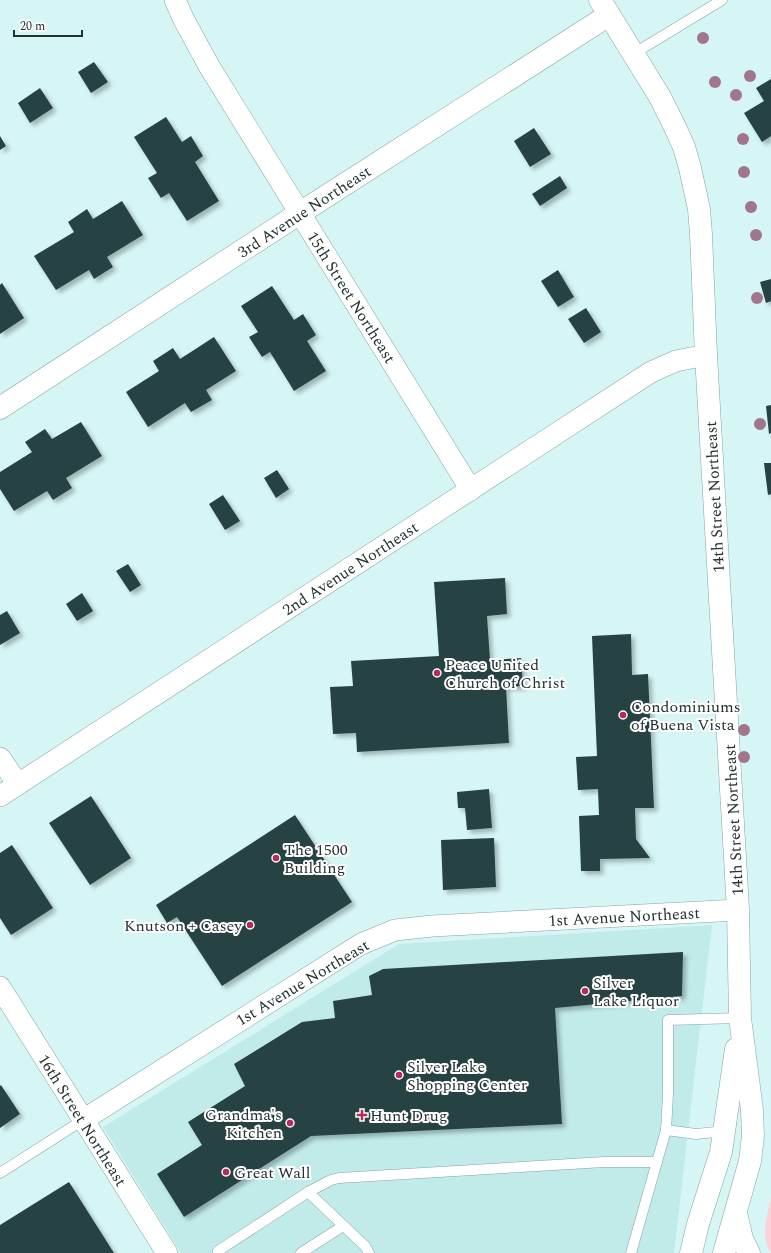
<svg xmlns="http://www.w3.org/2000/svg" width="771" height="1253" font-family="Spectral,serif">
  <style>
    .built { fill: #c1ebe9 }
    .green { fill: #fcd1da }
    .building { fill: #274242; filter: url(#shadow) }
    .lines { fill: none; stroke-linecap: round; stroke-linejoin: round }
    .lane-casing { stroke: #85a4a2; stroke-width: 11 }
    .street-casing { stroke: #85a4a2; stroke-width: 22 }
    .secondary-casing { stroke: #85a4a2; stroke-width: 23 }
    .lane { stroke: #fff; stroke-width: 10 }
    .street { stroke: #fff; stroke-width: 21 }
    .secondary { stroke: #fff; stroke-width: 22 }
    .tree { fill: #a1758c }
    .poi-dot { fill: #b7295d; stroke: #fff; stroke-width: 1.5 }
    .labels { text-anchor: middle; stroke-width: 4; stroke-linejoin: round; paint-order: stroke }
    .street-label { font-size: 16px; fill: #243130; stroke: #fff }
    .poi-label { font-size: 16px; fill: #243130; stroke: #fff; text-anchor: start }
  </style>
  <defs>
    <filter id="shadow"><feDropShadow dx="3.5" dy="3.5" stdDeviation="2" flood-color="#0004"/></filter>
  </defs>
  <rect width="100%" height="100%" fill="#d6f6f5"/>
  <path class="built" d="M712 925 674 1253H181L103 1127 399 944Z"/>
  <path class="green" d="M771 1198V1253C760 1237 767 1216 771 1198Z"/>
  <g class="building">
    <path d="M94 62 108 82 91 93 78 72Z"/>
    <path d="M771 79V136L762 142 744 113 764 101 756 88Z"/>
    <path d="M40 88 53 108 30 123 18 103Z"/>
    <path d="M166 117 182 142 191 136 203 156 195 162 219 201 187 221 169 193 161 198 148 178 157 173 134 137Z"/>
    <path d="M534 128 551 154 530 167 514 141Z"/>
    <path d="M0 136 6 146 0 150Z"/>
    <path d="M560 176 567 188 540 206 532 194Z"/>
    <path d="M122 201 143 235 107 257 113 267 94 279 89 270 56 290 34 256 74 232 68 222 87 209 93 219Z"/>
    <path d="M558 270 574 297 558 307 541 281Z"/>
    <path d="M771 279V301L766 303 760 282Z"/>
    <path d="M2 283 24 318 0 334V285Z"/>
    <path d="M272 286 294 320 303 314 316 335 307 341 326 371 294 391 270 352 262 357 249 337 258 332 241 306Z"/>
    <path d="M586 308 601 332 584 343 568 319Z"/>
    <path d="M214 337 236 371 206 390 212 400 191 412 185 403 148 427 126 392 159 371 153 361 173 348 180 359Z"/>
    <path d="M771 405V433L769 434 766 406Z"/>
    <path d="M81 422 102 456 66 478 72 488 53 500 47 491 14 511 0 489V472L32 452 25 442 45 429 52 439Z"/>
    <path d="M764 463H771V494L768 495Z"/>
    <path d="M277 470 289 489 276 498 264 478Z"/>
    <path d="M223 495 240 521 225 530 209 504Z"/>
    <path d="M128 564 141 585 130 592 116 571Z"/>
    <path d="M505 578 507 614 487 616 490 660 521 658 523 686 506 687 509 743 357 752 356 733 333 734 330 687 353 686 351 661 439 656 434 582Z"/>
    <path d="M82 593 93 611 77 621 66 604Z"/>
    <path d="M7 611 20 633 0 645V615Z"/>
    <path d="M631 634 632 675 648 674 654 808H635L636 839 650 858 600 859V871H581L579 816 599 815 598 789 578 790 576 757 597 756 592 636Z"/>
    <path d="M489 789 492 828 467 830 465 808H458L457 792Z"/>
    <path d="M91 796 131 858 90 885 49 823Z"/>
    <path d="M295 815 352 902 222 986 177 917 167 923 156 905Z"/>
    <path d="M494 838 496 887 443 890 441 840Z"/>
    <path d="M12 845 53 908 11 935 0 918V853Z"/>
    <path d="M683 952 682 996 555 1008 562 1124 311 1136 184 1217 157 1174 202 1145 188 1122 245 1086 234 1064 302 1022 335 1018 333 1001 372 995 369 976 383 969Z"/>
    <path d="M1 1085 20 1114 0 1128V1086Z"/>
    <path d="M69 1182 114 1253H0V1225Z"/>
  </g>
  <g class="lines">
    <g class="lane-casing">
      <g id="lane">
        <path d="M633 54 722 0"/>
        <path d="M666 1130 696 1134 725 1131"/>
        <path d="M0 1173 83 1120"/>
        <path d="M308 1192 365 1246 369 1253"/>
        <path d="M218 1251 308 1192 331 1180 339 1178 604 1162H657"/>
        <path d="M301 1253 343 1226"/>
        <path d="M631 1253 666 1130 668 1094V1020L740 1018"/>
      </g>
    </g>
    <g class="street-casing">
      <g id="street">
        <path d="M175 0 184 20 209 66 471 490"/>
        <path d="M0 758 18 784"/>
        <path d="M0 796 651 372 676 361 706 355"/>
        <path d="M0 987 167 1253"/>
        <path d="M83 1120 361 944 395 930 432 926 738 910"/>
      </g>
    </g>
    <g class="secondary-casing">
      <g id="secondary">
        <path d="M600 0 660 97 674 125 684 147 690 168 699 209 701 234 706 355 723 651 738 910 740 1018 752 1110 753 1136 750 1161 724 1253"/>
        <path d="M0 408 300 213 609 15"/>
        <path d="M736 1213 742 1239 749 1253"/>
        <path d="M691 1253 698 1224 721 1152 736 1049"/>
      </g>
    </g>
    <use href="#lane" class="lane"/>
    <use href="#street" class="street"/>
    <use href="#secondary" class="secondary"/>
  </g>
  <g class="tree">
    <circle cx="703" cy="38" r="6"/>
    <circle cx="750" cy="76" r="6"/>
    <circle cx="715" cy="82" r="6"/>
    <circle cx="736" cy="95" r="6"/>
    <circle cx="743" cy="139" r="6"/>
    <circle cx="744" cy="172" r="6"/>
    <circle cx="751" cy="207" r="6"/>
    <circle cx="756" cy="235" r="6"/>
    <circle cx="757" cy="298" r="6"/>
    <circle cx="760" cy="424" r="6"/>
    <circle cx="744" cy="730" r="6"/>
    <circle cx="744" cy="757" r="6"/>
  </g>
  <g class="poi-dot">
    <circle cx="437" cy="673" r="4"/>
    <circle cx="623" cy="715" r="4"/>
    <circle cx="276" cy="858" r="4"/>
    <circle cx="250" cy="925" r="4"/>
    <circle cx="585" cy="991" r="4"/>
    <circle cx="399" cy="1075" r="4"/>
    <path d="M360 1109h4v4h4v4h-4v4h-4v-4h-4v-4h4z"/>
    <circle cx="290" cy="1123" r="4"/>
    <circle cx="226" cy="1172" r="4"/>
  </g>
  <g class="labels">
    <g class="street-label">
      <text transform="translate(304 211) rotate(-33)" y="6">3rd Avenue Northeast</text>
      <text transform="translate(352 297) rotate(58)" y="6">15th Street Northeast</text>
      <text transform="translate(714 497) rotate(-93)" y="6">14th Street Northeast</text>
      <text transform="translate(350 568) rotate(-33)" y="6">2nd Avenue Northeast</text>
      <text transform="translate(733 820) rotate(-93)" y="6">14th Street Northeast</text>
      <text transform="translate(624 916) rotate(-3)" y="6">1st Avenue Northeast</text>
      <text transform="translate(302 982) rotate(-31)" y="6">1st Avenue Northeast</text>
      <text transform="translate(83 1120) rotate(58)" y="6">16th Street Northeast</text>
    </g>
    <g class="poi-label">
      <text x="445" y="670">Peace United<tspan x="445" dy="18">Church of Christ</tspan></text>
      <text x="631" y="712">Condominiums<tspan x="631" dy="18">of Buena Vista</tspan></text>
      <text x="284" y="855">The 1500<tspan x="284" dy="18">Building</tspan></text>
      <text x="242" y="931" text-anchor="end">Knutson + Casey</text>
      <text x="593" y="988">Silver<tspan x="593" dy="18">Lake Liquor</tspan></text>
      <text x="407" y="1072">Silver Lake<tspan x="407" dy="18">Shopping Center</tspan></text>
      <text x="282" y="1120" text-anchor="end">Grandma's<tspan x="282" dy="18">Kitchen</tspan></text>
      <text x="370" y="1121">Hunt Drug</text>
      <text x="234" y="1178">Great Wall</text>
    </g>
  </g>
  <path d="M14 30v6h68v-6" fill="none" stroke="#243130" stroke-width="2"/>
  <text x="20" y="30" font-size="12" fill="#243130" stroke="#ffffff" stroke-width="3" paint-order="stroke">20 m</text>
</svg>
